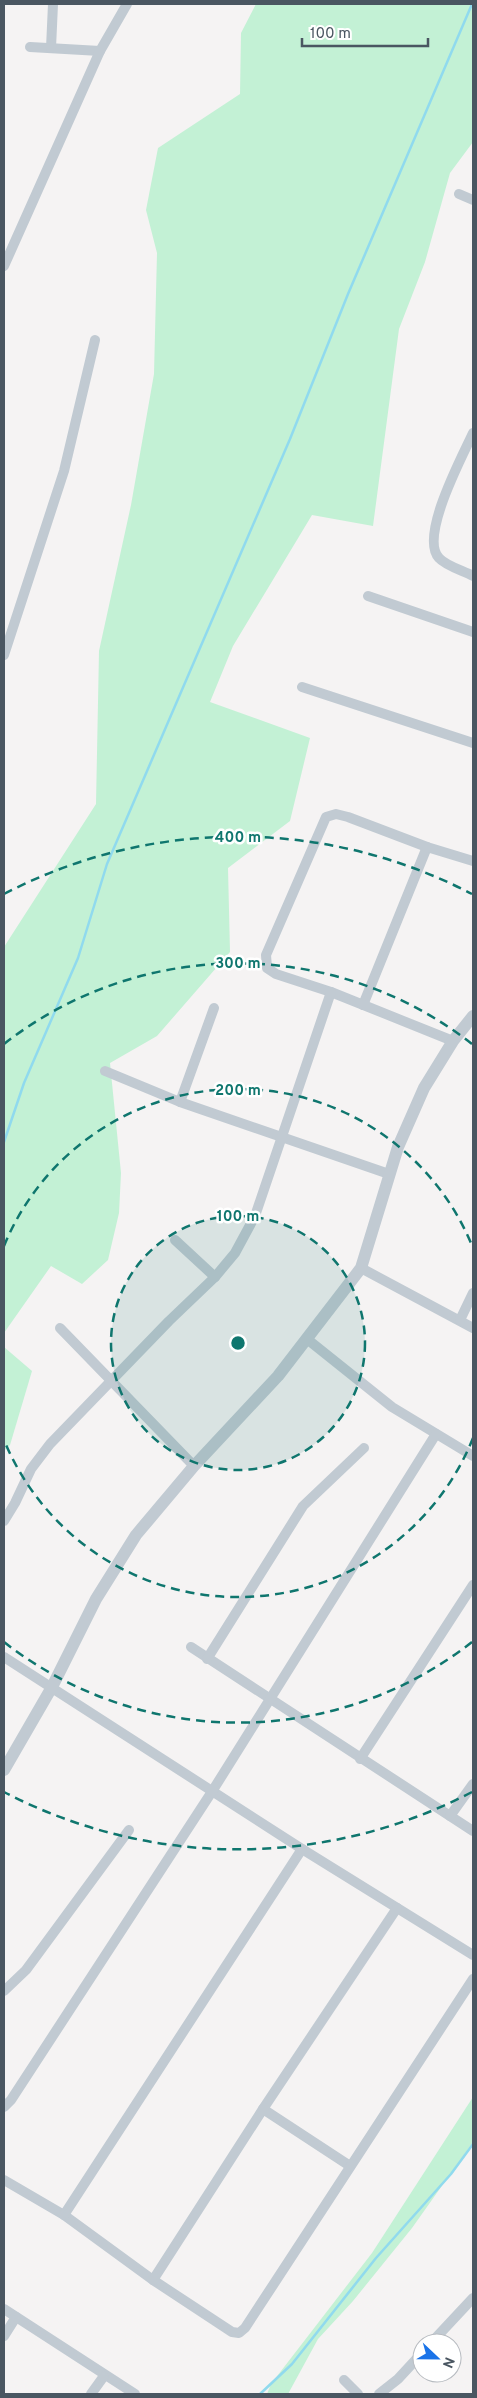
<svg xmlns="http://www.w3.org/2000/svg" width="477" height="2398" font-family="Overpass,sans-serif">
  <style>
    .green { fill: #c3f1d5 }
    .lines { fill: none; stroke-linecap: round; stroke-linejoin: round }
    .stream { stroke: #90daee; stroke-width: 2.5 }
    .minor { stroke: #c1cad2; stroke-width: 10 }
    .tertiary { stroke: #c1cad2; stroke-width: 12 }
    .ring { fill: none; stroke: #0f766e; stroke-width: 2.5; stroke-dasharray: 9 6 }
    .centre { fill: #0f766e; stroke: #fff; stroke-width: 2.5 }
    .ring-label { font-size: 15px; text-anchor: middle; font-weight: bold; fill: #0f766e; stroke: #fff; stroke-width: 5; stroke-linejoin: round; paint-order: stroke }
  </style>
  <rect width="100%" height="100%" fill="#f5f3f3"/>
  <g class="green">
    <path d="M256 4H473V142L450 173 425 262 399 329 373 526 312 515 233 646 210 702 310 738 290 821 228 868 230 952 157 1036 110 1063 121 1173 119 1213 108 1260 82 1284 51 1266 4 1333V947L96 804 99 651 131 505 154 374 157 253 146 210 158 148 240 94 241 33Z"/>
    <path d="M4 1347 32 1371 10 1445 4 1451Z"/>
    <path d="M473 2097V2142L412 2228 353 2301 318 2339 288 2394H267L271 2384 372 2253Z"/>
  </g>
  <g class="lines">
    <g class="stream">
      <path d="M4 1142 24 1083 78 958 107 864 290 439 348 294 472 4"/>
      <path d="M260 2394 292 2364 376 2258 451 2174 473 2144"/>
    </g>
    <g class="minor">
      <path d="M30 47 100 51"/>
      <path d="M51 48 53 4"/>
      <path d="M459 194 473 200"/>
      <path d="M4 266 100 51 127 4"/>
      <path d="M473 433C462 457 419 537 439 558 446 566 464 571 473 576"/>
      <path d="M368 596 473 632"/>
      <path d="M4 655 64 471 95 340"/>
      <path d="M302 687 473 743"/>
      <path d="M363 1005 427 847"/>
      <path d="M453 1041 331 992 276 974 267 968 266 955 326 817 336 814 348 817 427 847 473 861"/>
      <path d="M105 1071 180 1102 389 1174"/>
      <path d="M180 1102 214 1008"/>
      <path d="M175 1240 215 1277"/>
      <path d="M361 1268 473 1328"/>
      <path d="M460 1320 473 1293"/>
      <path d="M60 1328 194 1466"/>
      <path d="M307 1339 392 1407 473 1456"/>
      <path d="M4 1521 15 1503 31 1469 50 1444 169 1321 215 1277 235 1253 255 1216 331 992"/>
      <path d="M191 1647 473 1831"/>
      <path d="M4 1657 302 1849 473 1955"/>
      <path d="M207 1659 303 1506 364 1448"/>
      <path d="M360 1759 473 1585"/>
      <path d="M450 1816 473 1784"/>
      <path d="M4 1991 26 1970 129 1830"/>
      <path d="M4 2107 11 2100 213 1790 436 1434"/>
      <path d="M263 2109 350 2166"/>
      <path d="M4 2180 64 2215 153 2280 232 2332 239 2333 245 2328 473 1979"/>
      <path d="M64 2215 302 1849"/>
      <path d="M153 2280 263 2109 397 1908"/>
      <path d="M4 2309 135 2394"/>
      <path d="M4 2336 16 2317"/>
      <path d="M431 2343 473 2298"/>
      <path d="M344 2380 358 2394"/>
      <path d="M91 2394 104 2376"/>
      <path d="M379 2394 398 2379 422 2353"/>
    </g>
    <path class="tertiary" d="M4 1770 52 1687 96 1599 136 1535 194 1466 278 1376 361 1268 398 1147 424 1088 453 1041 473 1016"/>
  </g>
  <circle cx="238" cy="1343" r="127" fill="#0f766e" fill-opacity=".12"/>
  <g class="ring">
    <circle cx="238" cy="1343" r="127"/>
    <path d="M473 1438A253 253 0 0 1 4 1440M4 1246A253 253 0 0 1 473 1248"/>
    <path d="M472 1642A380 380 0 0 1 4 1642M4 1044A380 380 0 0 1 472 1044"/>
    <path d="M472 1792A506 506 0 0 1 4 1792M4 894A506 506 0 0 1 472 894"/>
  </g>
  <circle cx="238" cy="1343" r="8" class="centre"/>
  <g class="ring-label">
    <text x="238" y="842">400 m</text>
    <text x="238" y="968">300 m</text>
    <text x="238" y="1095">200 m</text>
    <text x="238" y="1221">100 m</text>
  </g>
  <rect width="477" height="2398" fill="none" stroke="#4a5661" stroke-width="10"/>
  <g transform="translate(437 2358) rotate(112)"><circle r="24" fill="#ffffff" stroke="#b7bbc0"/>
  <path d="M0-4L9 19L0 12L-9 19Z" fill="#1a73e8"/>
  <text y="-8" font-size="14" font-weight="bold" text-anchor="middle" fill="#4a5661">N</text>
  </g>
  <path d="M302 38v8h126v-8" fill="none" stroke="#4a5661" stroke-width="2.5"/>
  <text x="310" y="38" font-size="15" fill="#4a5661" stroke="#ffffff" stroke-width="4" paint-order="stroke">100 m</text>
</svg>
